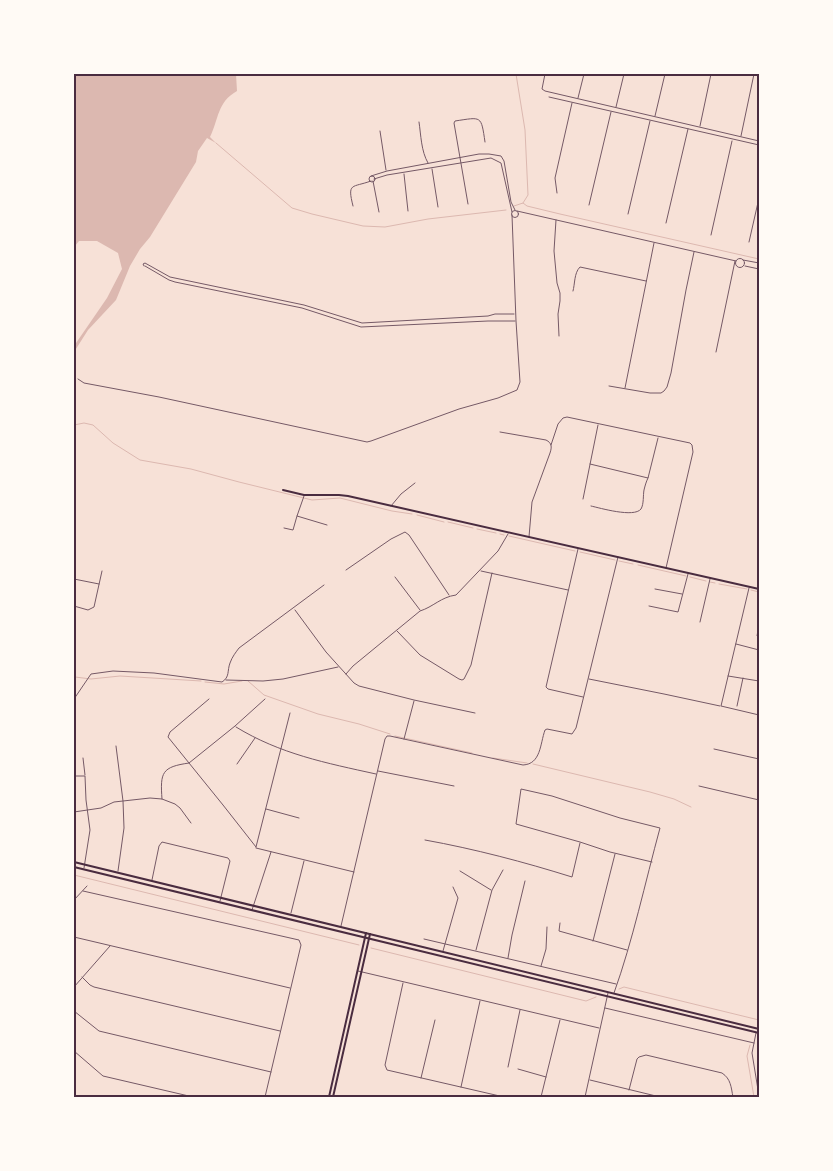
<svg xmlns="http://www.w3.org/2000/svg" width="833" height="1171" font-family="'Fira Sans Condensed',sans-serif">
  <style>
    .water { fill: #dcb8b0 }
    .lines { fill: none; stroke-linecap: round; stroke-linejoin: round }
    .stream { stroke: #dcb8b0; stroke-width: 1 }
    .minor { stroke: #755966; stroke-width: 1 }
    .tertiary { stroke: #755966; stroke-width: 1 }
    .secondary { stroke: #4a2c40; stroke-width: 2 }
    .primary { stroke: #4a2c40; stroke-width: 2 }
    .neatline { fill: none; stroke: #4a2c40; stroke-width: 2 }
  </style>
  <rect width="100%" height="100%" fill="#f7e1d7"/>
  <path class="water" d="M74 74H236L237 91C217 102 219 119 210 137L216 143 207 138 198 151 196 162 150 237 140 249 130 266 116 300 88 330 74 352V346L107 298 122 269 118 253 97 241H79L74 247Z"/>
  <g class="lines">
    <g class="stream">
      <path d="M516 74 525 130 528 195 523 203"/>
      <path d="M216 143 292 208 312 214 363 226 385 227 428 219 506 210"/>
      <path d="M514 206 523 203 527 206 560 214 759 259"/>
      <path d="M74 425 84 423 93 425 113 443 140 460 191 469 239 482 312 500 340 498 392 511 412 514"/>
      <path d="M417 515 444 522"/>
      <path d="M448 522 473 528"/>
      <path d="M477 529 496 533"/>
      <path d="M500 534 504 535"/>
      <path d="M509 536 575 551"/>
      <path d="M580 552 615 560"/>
      <path d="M619 561 633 564"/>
      <path d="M638 565 686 576"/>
      <path d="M690 577 706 581"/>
      <path d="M710 582 715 583"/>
      <path d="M719 584 747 589"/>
      <path d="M751 590 759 592"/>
      <path d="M75 677 91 679 120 676 201 681"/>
      <path d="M248 681 264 695 318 714 359 724 390 734"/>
      <path d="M205 682 224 684 242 681"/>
      <path d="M395 736 472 753"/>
      <path d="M493 758 527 763"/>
      <path d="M533 764 650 792 674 799 691 807"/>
      <path d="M74 875 359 945"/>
      <path d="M371 948 586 1001 596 997"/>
      <path d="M619 989 624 987 759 1020"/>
      <path d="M750 1045 747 1056 754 1097"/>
    </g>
    <g class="minor">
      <path d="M545 74 542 89 545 91 759 141"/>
      <path d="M549 97 759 145"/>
      <path d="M578 98 584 74"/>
      <path d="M616 107 624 74"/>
      <path d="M655 116 665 74"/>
      <path d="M419 122C421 135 421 151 428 163"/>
      <path d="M700 126 711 74"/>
      <path d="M380 131 386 170"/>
      <path d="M741 136 754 74"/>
      <path d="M432 169 438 207"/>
      <path d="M404 174 408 211"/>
      <path d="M371 176 387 171 479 154H489L501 156 504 161 511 202 515 210"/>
      <circle cx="372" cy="179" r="3"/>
      <path d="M374 179 387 175 491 158 501 163 512 212"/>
      <path d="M373 181 379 212"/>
      <path d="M557 193 555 178 572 103"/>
      <path d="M468 204 454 123 455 121C482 117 481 115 485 142"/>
      <path d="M589 205 611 112"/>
      <path d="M353 206C347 182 352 188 371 181"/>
      <circle cx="515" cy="214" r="3.5"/>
      <path d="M517 211 736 261"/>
      <path d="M628 214 650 121"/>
      <path d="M556 220 554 251 557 283 560 293V301L558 314 559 336"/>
      <path d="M666 223 688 129"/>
      <path d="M711 235 732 141"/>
      <path d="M749 242 759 198"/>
      <path d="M144 266 143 264 145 263 170 277 304 305 362 323 488 316 495 314H514"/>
      <path d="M145 266 169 280 175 282 302 308 361 327 488 321H515"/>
      <path d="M573 291C575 284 574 273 580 267L646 281"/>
      <path d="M716 352 735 261"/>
      <path d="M78 379 84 383 159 397 367 442 371 441 459 409 498 398 517 390 520 382 516 321 512 215"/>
      <path d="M609 386 650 393H661L664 391 667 387 671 373 686 290 694 252"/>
      <path d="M625 388 654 243"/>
      <path d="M500 432 546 440C552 443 552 447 550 453L532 502 529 537"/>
      <path d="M551 445 558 424 563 418 567 417 690 443 692 445 693 452 666 568"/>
      <path d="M590 464 648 478 658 438"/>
      <path d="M304 496 297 516 327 525"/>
      <path d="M583 499 598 425"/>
      <path d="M391 506 401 494 415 483"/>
      <path d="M591 506C600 508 634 518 641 509 644 504 643 495 644 490 645 486 646 482 648 478"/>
      <path d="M284 528 293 530 297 516"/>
      <path d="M578 549 546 687 548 689 583 697"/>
      <path d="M346 570 391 539 405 532 409 535 449 595"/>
      <path d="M481 571 568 590"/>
      <path d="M395 577 420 610"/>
      <path d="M74 579 99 584"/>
      <path d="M749 588 721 706 759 715"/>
      <path d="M655 589 682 594"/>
      <path d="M74 606 88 610 94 607 102 571"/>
      <path d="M649 606 678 612 688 574"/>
      <path d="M295 610 326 652 354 683 359 686 414 700 475 713"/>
      <path d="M700 622 710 579"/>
      <path d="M759 624 757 636H759"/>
      <path d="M397 631 420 655 459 679 462 680 464 679 471 665 492 573"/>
      <path d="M736 644 759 650"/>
      <path d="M346 674 353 666 420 611C433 607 441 597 456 595L498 551 508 534"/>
      <path d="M728 676 759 681"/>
      <path d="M589 679 664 694 720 706"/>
      <path d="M226 680 263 681 283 679 338 667"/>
      <path d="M74 699 91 674 113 671 154 673 222 682C230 677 227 671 230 663 232 657 236 652 239 648L324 585"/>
      <path d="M737 706 743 678"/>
      <path d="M236 727C280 754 326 763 376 774"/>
      <path d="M404 739 414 701"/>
      <path d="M116 746 123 801 124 828 118 871"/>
      <path d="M714 749 759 759"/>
      <path d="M83 758 85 775"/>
      <path d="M237 764 255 738"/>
      <path d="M378 771 454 786"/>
      <path d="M74 776H85L86 800 90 830 84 868"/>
      <path d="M699 786 759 800"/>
      <path d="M162 799C160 772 162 767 189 763L168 737 170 732 209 699"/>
      <path d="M266 809 299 818"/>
      <path d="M74 812 101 808 114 802 150 798 162 799 175 804 180 808 191 823"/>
      <path d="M425 840C475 849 524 862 572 877L580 843"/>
      <path d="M256 847 223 805 189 763 235 726 265 699"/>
      <path d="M256 847 290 713"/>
      <path d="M256 848 354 872"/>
      <path d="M460 871 491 890"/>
      <path d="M152 880 159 846 162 842 228 858 230 861 220 901"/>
      <path d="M83 891 299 940 301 945 265 1097"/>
      <path d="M74 900 87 886"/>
      <path d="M252 910 271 852"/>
      <path d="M291 913 304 861"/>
      <path d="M560 923 559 931 627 950"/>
      <path d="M341 926 385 739 387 736H390L523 765C541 764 540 744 545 730L547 729 572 734 576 728 618 557"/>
      <path d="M74 937 290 988"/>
      <path d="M424 939 616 984"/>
      <path d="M593 941 615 854"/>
      <path d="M476 950 492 890 503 870"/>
      <path d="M443 951 458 898 453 887"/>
      <path d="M508 958 512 935 525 881"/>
      <path d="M541 966 546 949 547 927"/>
      <path d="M358 971 599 1028"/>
      <path d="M82 977 90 985 94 987 280 1031"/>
      <path d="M403 983 385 1065 387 1070 504 1097"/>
      <path d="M74 987 110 946"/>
      <path d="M614 993C633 940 645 883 660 828L620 818 552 796 521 789 516 824 580 842 610 852 652 862"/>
      <path d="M605 1008 754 1043"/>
      <path d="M74 1011 99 1031 271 1072"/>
      <path d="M756 1033 752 1053 759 1096"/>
      <path d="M74 1051 103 1076 193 1097"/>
      <path d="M508 1067 520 1010"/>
      <path d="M518 1069 546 1077"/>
      <path d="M421 1078 435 1020"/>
      <path d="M590 1080 660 1097"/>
      <path d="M461 1087 480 1001"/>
      <path d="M629 1090 637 1059 639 1057 646 1055 722 1073C731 1079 731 1087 733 1097"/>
      <path d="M541 1097 560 1020"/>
    </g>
    <g class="tertiary">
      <circle cx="740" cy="263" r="4.5"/>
      <path d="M743 260 759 263"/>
      <path d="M745 266 759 269"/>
      <path d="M585 1097 608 993"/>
    </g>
    <path class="secondary" d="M283 490 304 495H339L348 496 759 589"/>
    <g class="primary">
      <path d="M74 862 759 1029"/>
      <path d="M74 867 759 1033"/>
      <path d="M329 1097 366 933"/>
      <path d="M333 1097 370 934"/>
    </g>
  </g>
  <rect width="833" height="1171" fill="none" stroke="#fffaf5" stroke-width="150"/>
  <rect x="75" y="75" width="683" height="1021" class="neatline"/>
</svg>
